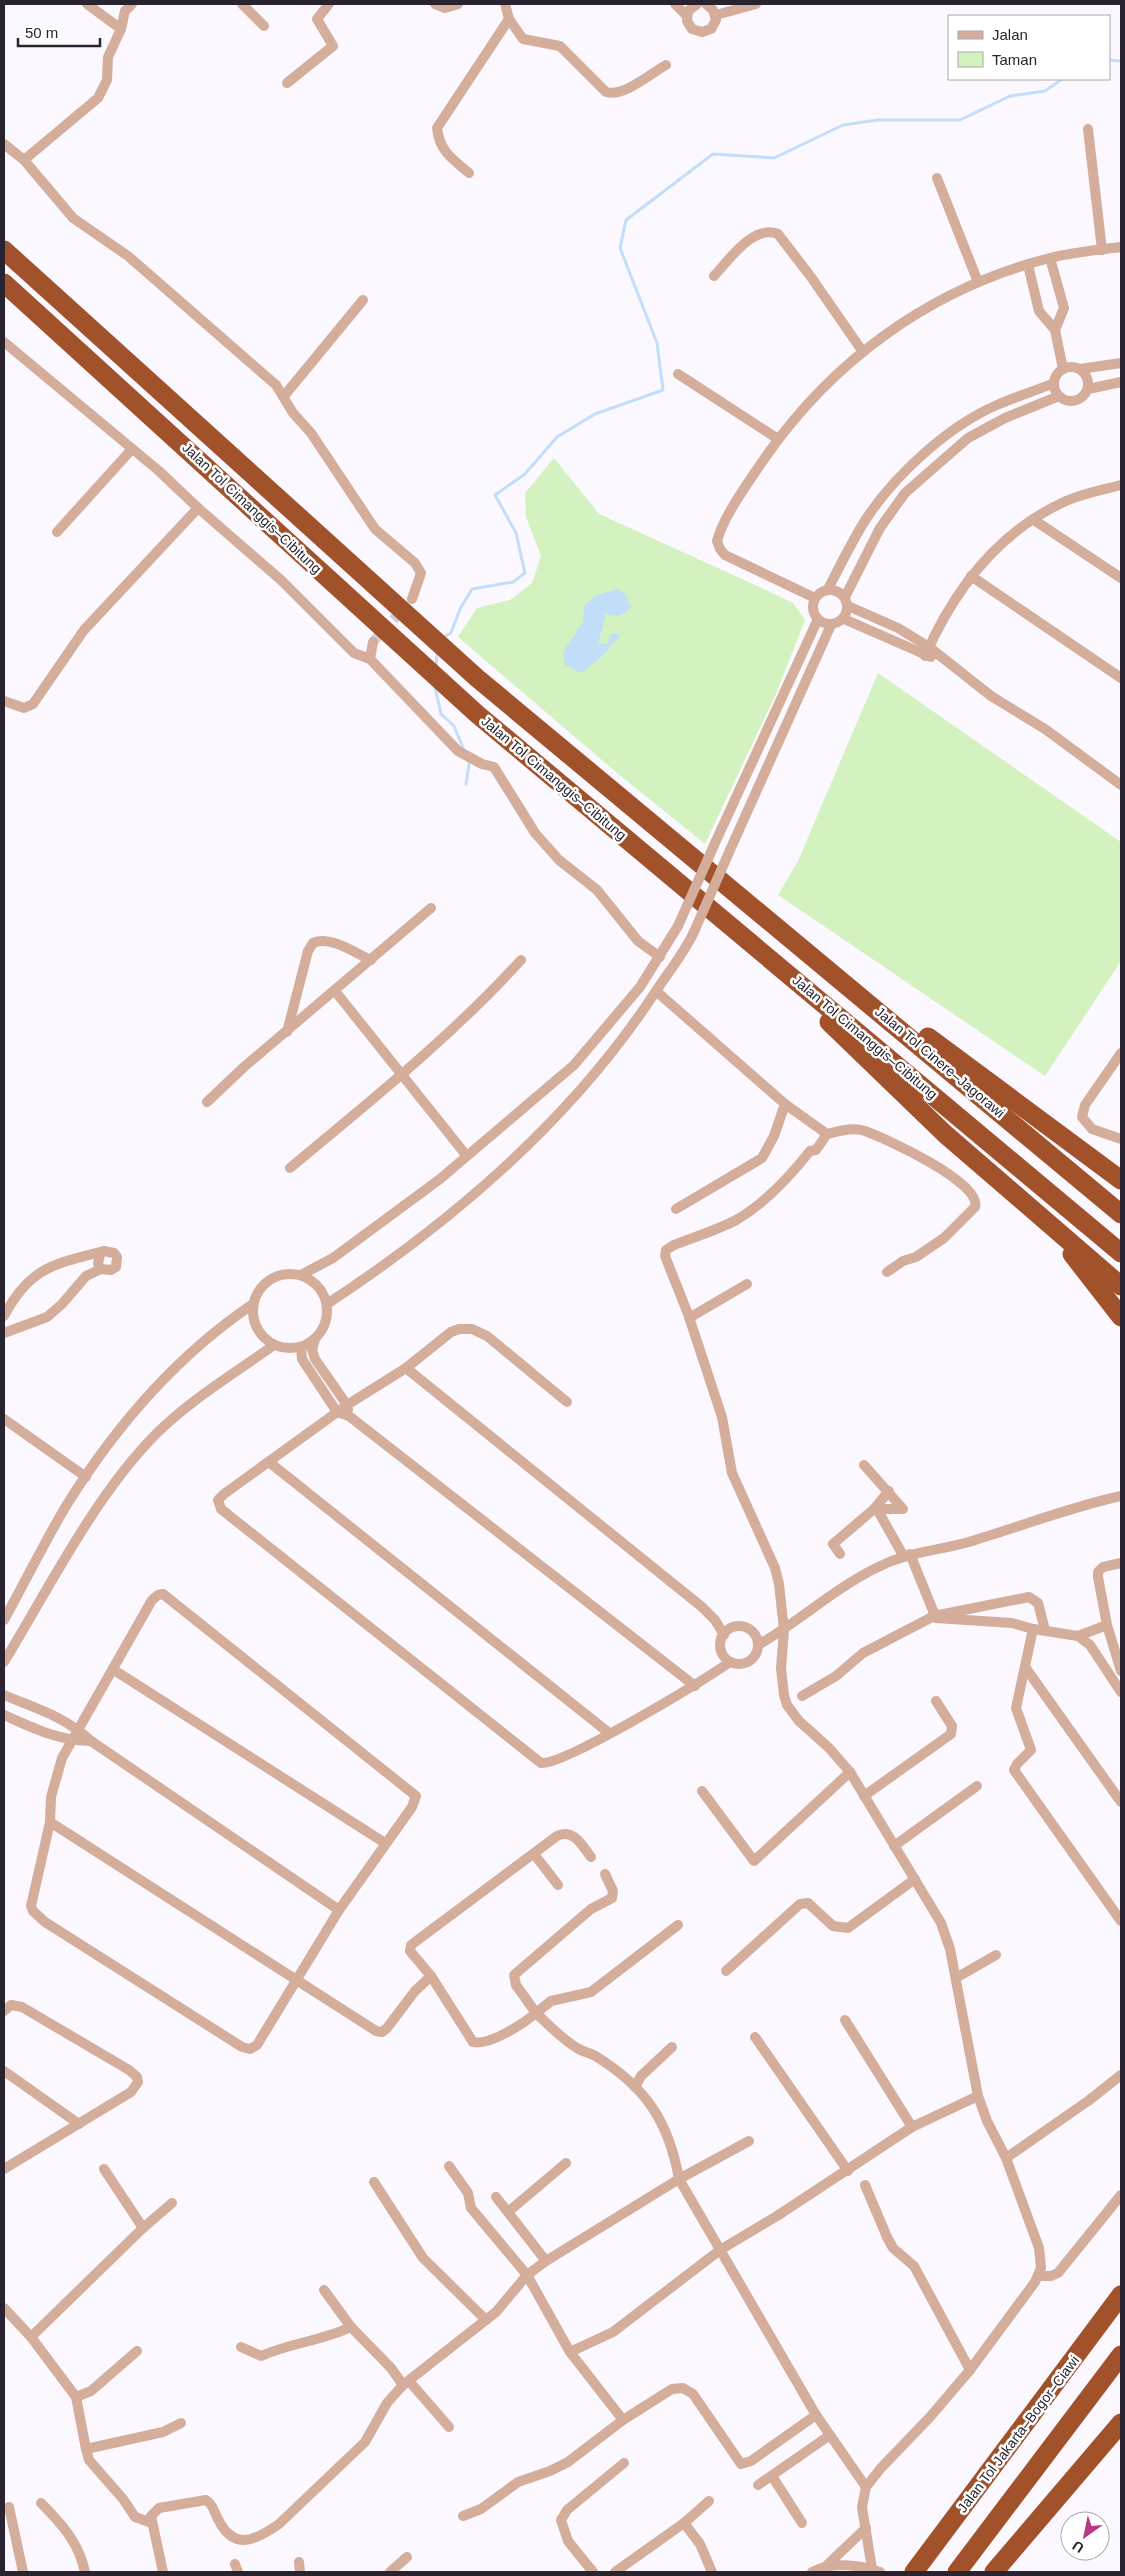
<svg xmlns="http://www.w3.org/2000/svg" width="1125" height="2576" font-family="Arial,sans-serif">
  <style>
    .green { fill: #d3f2c0 }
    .water { fill: #c2def8 }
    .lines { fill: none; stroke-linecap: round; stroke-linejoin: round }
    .stream { stroke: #c2def8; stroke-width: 3 }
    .minor-tunnel { stroke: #d1cdd5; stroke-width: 10; stroke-dasharray: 10 5; stroke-linecap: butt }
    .minor { stroke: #d5ad9b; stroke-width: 10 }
    .motorway { stroke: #a2522a; stroke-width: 19 }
    .minor-bridge { stroke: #d5ad9b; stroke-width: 10 }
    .labels { text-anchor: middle; stroke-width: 5; stroke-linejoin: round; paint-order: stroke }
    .street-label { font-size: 14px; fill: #29232f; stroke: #fff }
  </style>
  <rect width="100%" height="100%" fill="#fbf8ff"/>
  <g class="green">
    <path d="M554 458 599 514 766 590 793 603 805 620 776 694 705 844 617 773 458 637 477 608 510 600 532 583 541 556 526 517 525 493Z"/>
    <path d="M878 673 1121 842V961L1045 1076 778 895 798 861Z"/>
  </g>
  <path class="water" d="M618 589 625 593 631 607C623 617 617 616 606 614L598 644 608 643 611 633 621 635 601 657 581 673 565 665 563 652 583 622 584 606 594 596Z"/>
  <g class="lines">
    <g class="stream">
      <path d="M1109 60 1121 61"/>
      <path d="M442 638 451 633 460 609 472 589 513 582 525 573 516 533 495 495 525 474 557 437 595 414 663 390 657 343 620 248 626 220 713 154 774 158 843 125 878 120H960L1010 96 1045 91 1062 79"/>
      <path d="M436 668 437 652"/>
      <path d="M435 687 441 714 454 726 464 750"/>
      <path d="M466 784 469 764 468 760"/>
    </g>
    <path class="minor-tunnel" d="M373 642 404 608"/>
    <g class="minor">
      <path d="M87 4 121 29"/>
      <path d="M242 4 264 26"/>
      <path d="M435 4 445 8 458 4"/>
      <path d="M505 4 509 19 523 39 560 46 606 92C624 97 650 74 666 65"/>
      <path d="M675 4 687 16"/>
      <path d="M697 4 688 11 687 21 692 29 702 32 711 29 716 20 713 10 706 4"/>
      <path d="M716 15 756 4"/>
      <path d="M287 83 333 46 317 19 329 4"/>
      <path d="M1088 129 1102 250"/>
      <path d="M4 144 24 160 73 218 128 256 276 385 293 413 311 433 375 529 415 563 421 573 412 599"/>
      <path d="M24 160 98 98 107 80 108 57 121 29 125 11 132 4"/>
      <path d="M469 173C452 159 439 150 437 128L509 19"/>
      <path d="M937 178 978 282"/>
      <path d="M1050 258 1064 308 1055 330"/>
      <path d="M1028 265 1039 311 1055 330 1063 369"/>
      <path d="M714 276C729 260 753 224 778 234L811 277 863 352"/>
      <path d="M4 342 159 471 198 508 281 580 354 653 370 659 458 751 482 764 494 767 535 833 559 860 597 890 638 941 660 957"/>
      <circle cx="1071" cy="384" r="17"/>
      <path d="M1080 369 1121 363"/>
      <path d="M678 374 778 439"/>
      <path d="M1088 389 1121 382"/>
      <path d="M284 396 363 300"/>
      <path d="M1034 520 1121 578"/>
      <path d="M57 532 132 449"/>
      <path d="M971 576 1121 678"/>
      <path d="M828 589C840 566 852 541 866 519 895 475 948 426 997 405 1015 397 1035 391 1054 383"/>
      <circle cx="830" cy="607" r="17"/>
      <path d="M845 597 880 528 905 493 968 438 1005 418 1059 396"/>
      <path d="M815 598 725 555 720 549 717 541C723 517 748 483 762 462 831 361 931 288 1050 258 1073 252 1098 250 1121 247"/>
      <path d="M848 606 898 628 929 647 991 696 1045 729 1121 785"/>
      <path d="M844 619 931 657"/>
      <path d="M925 656C954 590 999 531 1066 501 1084 493 1103 490 1121 485"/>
      <path d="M370 659 373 642"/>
      <path d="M4 701 24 708 33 704 84 630 198 508"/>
      <path d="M715 843 818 619"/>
      <path d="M730 850 831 625"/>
      <path d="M335 991 466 1155"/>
      <path d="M656 991 785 1104 827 1134C840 1131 852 1127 865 1131 885 1138 983 1183 975 1207L944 1238 916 1257 903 1261 887 1272"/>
      <path d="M287 1032 308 951 313 943C330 935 355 953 371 960"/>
      <path d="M1121 1053 1085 1105 1082 1117 1092 1129 1121 1139"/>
      <path d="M207 1102 244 1067 431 908"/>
      <path d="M827 1134 816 1150 810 1151C791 1175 765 1203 738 1219 718 1230 694 1237 674 1245L666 1250 665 1256 688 1314 722 1417 732 1473 775 1568 779 1584 784 1630 781 1668 784 1695 787 1705 799 1721 829 1748 850 1772 941 1923 950 1949 978 2096 987 2121 1006 2158 1039 2248 1041 2268 1035 2282 970 2370 930 2417 881 2468 866 2487 862 2507 872 2569"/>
      <path d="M290 1168C369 1102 451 1037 521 960"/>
      <path d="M676 1209 762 1158 774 1136 785 1104"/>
      <circle cx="290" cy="1311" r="37"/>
      <path d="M301 1275 333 1258 440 1179 574 1065 640 987 678 926"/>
      <path d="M327 1304C452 1222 571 1120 654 994 667 974 682 956 693 934"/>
      <path d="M4 1316C30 1267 54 1264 104 1251"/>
      <path d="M689 1318 747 1284"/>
      <path d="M4 1333 47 1317 62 1304 86 1276 101 1269 111 1270 116 1267 117 1257 114 1253 104 1251 100 1254 98 1264 101 1269"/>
      <path d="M315 1339 312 1350 315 1359 347 1405 348 1410"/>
      <path d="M301 1347 302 1359 337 1412 349 1416 695 1686"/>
      <path d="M406 1368 702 1607 715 1620 724 1635"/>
      <path d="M567 1402 487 1336 472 1329H459L451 1332 406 1368 347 1405 224 1494 218 1500 221 1509 541 1763C565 1765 704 1680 730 1662"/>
      <path d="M4 1419 86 1477"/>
      <path d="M269 1462 609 1733"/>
      <path d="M864 1465 903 1509H874"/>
      <path d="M877 1509 904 1557"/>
      <path d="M840 1554 833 1544 874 1509 889 1491"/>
      <path d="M910 1554 936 1618 1012 1623 1033 1629 1078 1636 1090 1645 1121 1692"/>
      <path d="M1121 1563 1103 1567 1098 1572V1577L1107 1625 1121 1671"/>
      <path d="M163 1594 416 1796 412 1807 339 1910 257 2045 250 2049 242 2047 45 1922 33 1911 31 1906 50 1822 51 1797 62 1758 152 1600 158 1595Z"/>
      <path d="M4 1620C25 1582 44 1543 66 1506 115 1427 176 1356 253 1304"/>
      <circle cx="739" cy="1645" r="19"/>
      <path d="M1033 1629 1016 1708 1031 1750 1017 1764 1014 1770 1121 1921"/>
      <path d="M1078 1636 1107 1625"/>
      <path d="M758 1645C802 1620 840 1583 887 1563 914 1551 943 1550 972 1541 1022 1526 1070 1507 1121 1496"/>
      <path d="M4 1662C49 1588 97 1492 158 1432 193 1398 235 1373 274 1345"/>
      <path d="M1025 1667 1121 1802"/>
      <path d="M114 1670 385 1843"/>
      <path d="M4 1695C37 1709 64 1716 91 1741L339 1910"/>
      <path d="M802 1696 836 1676 863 1653 934 1616 1029 1597 1038 1603 1045 1630"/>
      <path d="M4 1715C33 1728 59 1741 91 1741"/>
      <path d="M702 1791 754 1861 850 1772"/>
      <path d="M864 1796 951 1734 952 1726 936 1701"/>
      <path d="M50 1822 376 2031 382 2032 387 2028 415 1991 431 1976 473 2042C489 2046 523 2024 536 2013 549 2025 562 2039 577 2048 583 2052 591 2053 597 2057 647 2088 669 2123 679 2179L816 2415 866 2487"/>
      <path d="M894 1846 977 1786"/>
      <path d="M534 1854 558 1885"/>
      <path d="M605 1874 613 1891 612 1898 591 1909 514 1975 516 1985 536 2013 551 2001 591 1992 678 1925"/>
      <path d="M726 1971 800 1904 808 1903 833 1926 848 1928 915 1879"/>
      <path d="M431 1976 410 1951 411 1945 557 1836C573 1828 582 1845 591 1857"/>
      <path d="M956 1978 996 1955"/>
      <path d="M4 2011 11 2005 22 2007 129 2070 137 2077 138 2082 131 2092 4 2169"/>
      <path d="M845 2020 912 2127"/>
      <path d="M755 2037 848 2171"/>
      <path d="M4 2071 79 2124"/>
      <path d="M635 2087 641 2076 672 2047"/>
      <path d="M1006 2158 1088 2101 1121 2075"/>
      <path d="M449 2166 468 2193 471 2208 527 2275 570 2352 623 2420"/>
      <path d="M104 2169 143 2228"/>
      <path d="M374 2182 423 2258 486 2320"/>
      <path d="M865 2185 887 2237 893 2248 914 2266 970 2370"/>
      <path d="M496 2197 546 2261"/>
      <path d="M508 2212 566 2163"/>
      <path d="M1039 2276H1051L1058 2273 1121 2195"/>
      <path d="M324 2290 351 2327 391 2368 403 2385"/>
      <path d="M4 2308 31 2337 76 2397 91 2391 137 2351"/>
      <path d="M31 2337 143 2228 172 2203"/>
      <path d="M241 2347 261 2356C290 2343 321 2341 351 2327"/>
      <path d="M570 2352 613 2332 720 2250 777 2216 912 2127 978 2096"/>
      <path d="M409 2381 449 2427"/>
      <path d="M76 2397 86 2449"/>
      <path d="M772 2476 802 2523"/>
      <path d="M758 2485 830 2435"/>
      <path d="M41 2503C62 2524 79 2543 85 2572"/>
      <path d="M9 2507 23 2572"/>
      <path d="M463 2516 481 2509 518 2482 550 2471 568 2462 623 2420 672 2389 683 2388 693 2394 741 2464 751 2461 816 2415"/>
      <path d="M152 2523 135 2517 123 2499 89 2460 86 2449 163 2432 181 2423"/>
      <path d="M684 2523 700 2544 712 2572"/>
      <path d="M299 2562 300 2572"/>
      <path d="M235 2564 238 2572"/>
      <path d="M826 2566 866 2528"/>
      <path d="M163 2572 151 2516 159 2508 206 2500C213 2504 214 2512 218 2519 234 2552 256 2540 279 2524L365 2442 387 2403 403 2385 496 2312 527 2275 546 2261 679 2179 749 2141"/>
      <path d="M390 2572 407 2557"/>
      <path d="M593 2572 568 2541 561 2520 567 2510 624 2463"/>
      <path d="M615 2572 684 2523 709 2501"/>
      <path d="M812 2572C831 2561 860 2565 880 2572"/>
    </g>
    <g class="motorway">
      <path d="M4 250 477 678 1121 1214"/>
      <path d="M4 283 477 714 1121 1253"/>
      <path d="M829 1022 945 1134 1121 1286"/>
      <path d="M928 1037 1121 1180"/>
      <path d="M1072 1254 1121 1317"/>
      <path d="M914 2572 1121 2295"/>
      <path d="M957 2572 1121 2355"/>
      <path d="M994 2572 1121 2423"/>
    </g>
    <g class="minor-bridge">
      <path d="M678 926 715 843"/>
      <path d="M693 934 730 850"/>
    </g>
  </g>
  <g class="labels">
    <g class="street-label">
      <text transform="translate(252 508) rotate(43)" y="5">Jalan Tol Cimanggis–Cibitung</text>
      <text transform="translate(554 778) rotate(40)" y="5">Jalan Tol Cimanggis–Cibitung</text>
      <text transform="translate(865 1037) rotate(40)" y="5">Jalan Tol Cimanggis–Cibitung</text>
      <text transform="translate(940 1062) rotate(40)" y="5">Jalan Tol Cinere–Jagorawi</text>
      <text transform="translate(1018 2434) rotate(-53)" y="5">Jalan Tol Jakarta–Bogor–Ciawi</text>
    </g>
  </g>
  <rect width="1125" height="2576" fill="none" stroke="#29232f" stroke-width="10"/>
  <rect x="948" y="15" width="162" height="65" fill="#ffffff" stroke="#a9a7ac"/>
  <rect x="958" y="31" width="25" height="8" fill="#d5ad9b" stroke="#a9a7ac"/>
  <text x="992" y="40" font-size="15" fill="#29232f">Jalan</text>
  <rect x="958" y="52" width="25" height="15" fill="#d3f2c0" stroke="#a9a7ac"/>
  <text x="992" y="65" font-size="15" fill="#29232f">Taman</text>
  <g transform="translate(1085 2536) rotate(213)"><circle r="24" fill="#ffffff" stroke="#a9a7ac"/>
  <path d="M0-4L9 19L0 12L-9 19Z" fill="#b83883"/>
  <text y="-8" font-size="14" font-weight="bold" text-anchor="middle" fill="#29232f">U</text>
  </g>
  <path d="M18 38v8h82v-8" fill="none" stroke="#29232f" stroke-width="2.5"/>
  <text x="25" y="38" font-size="15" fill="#29232f" stroke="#ffffff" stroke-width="4" paint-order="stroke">50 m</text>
</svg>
